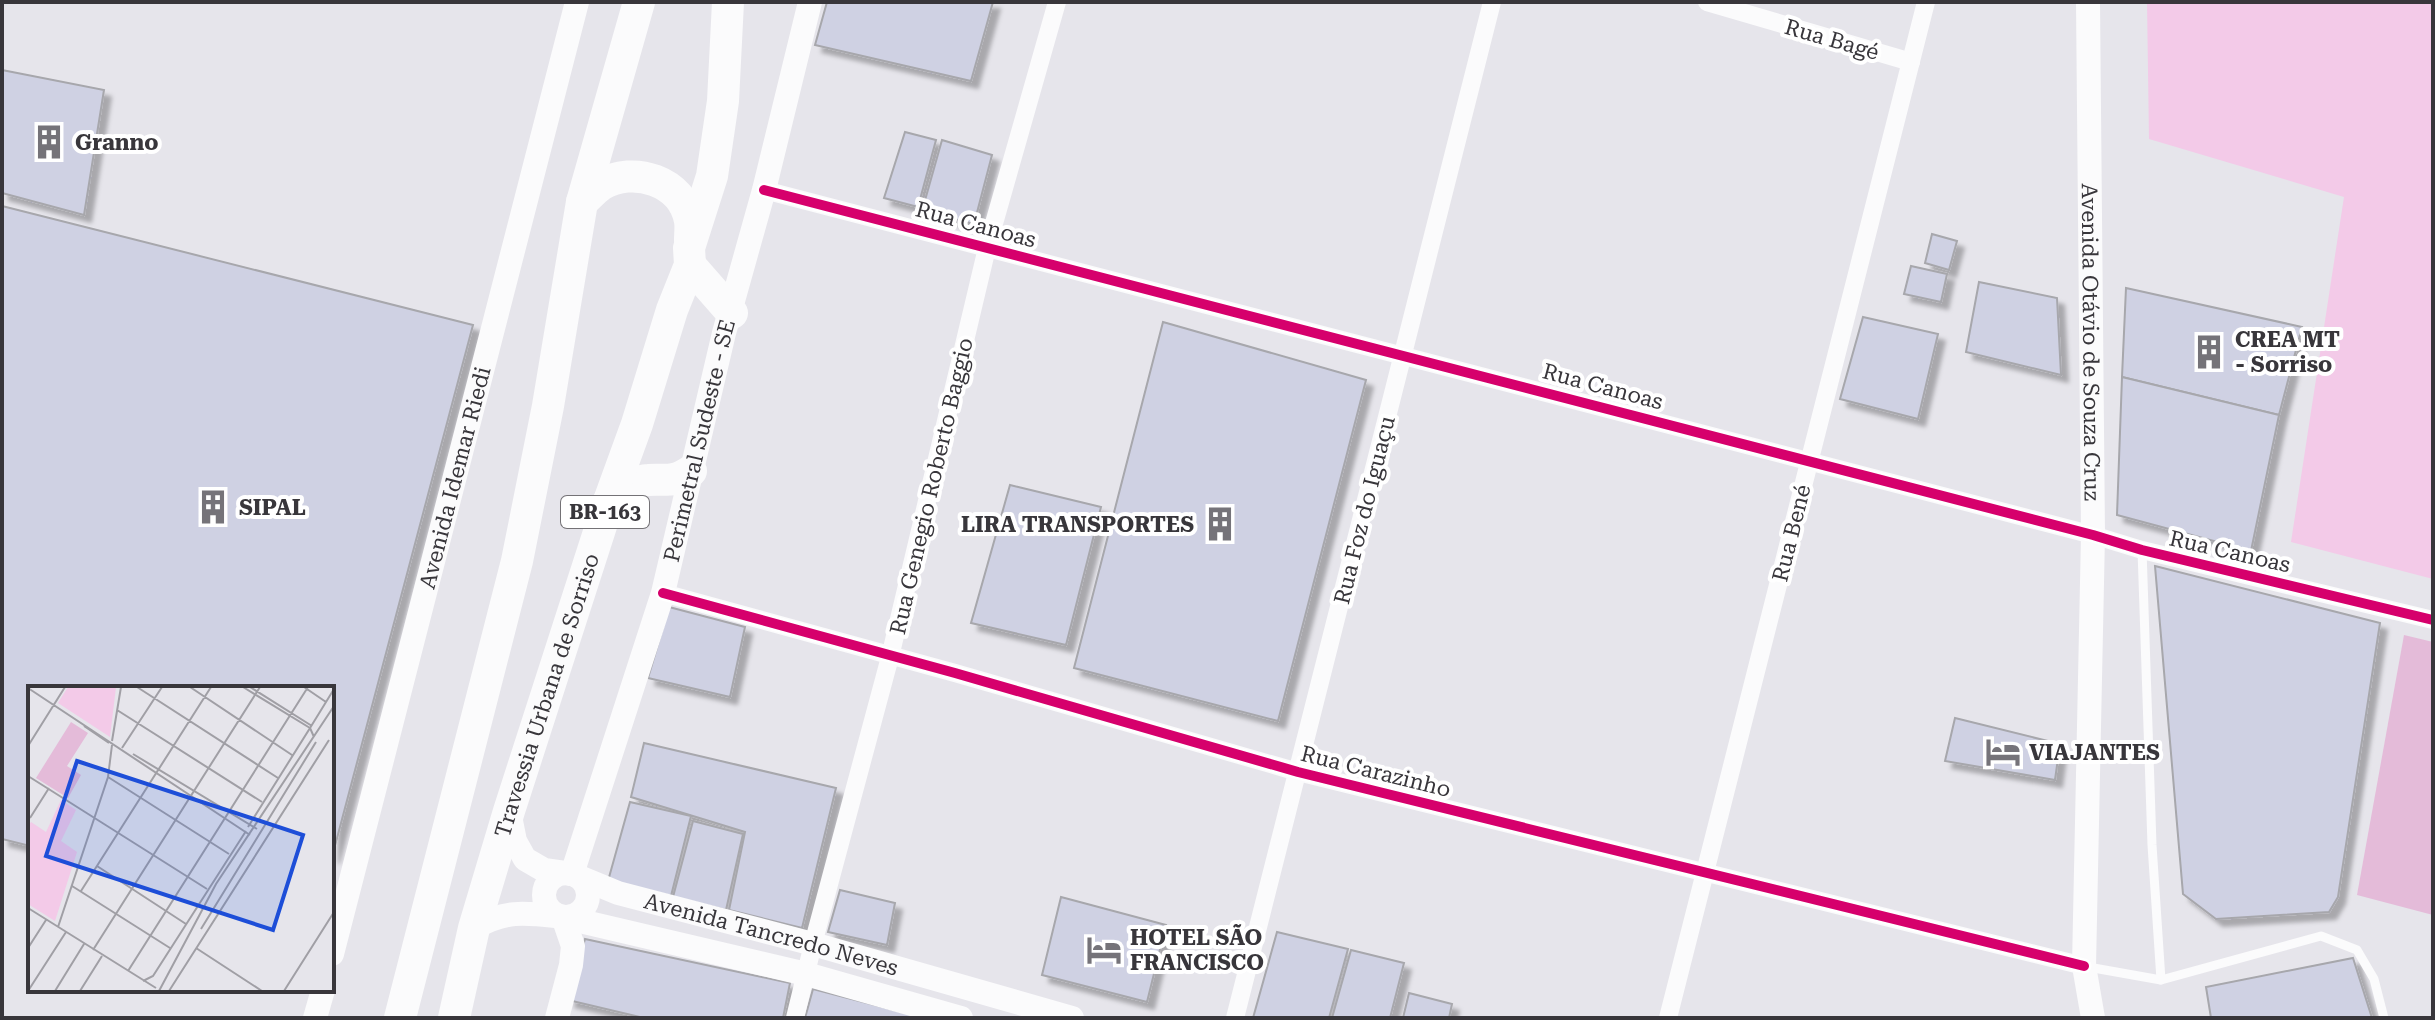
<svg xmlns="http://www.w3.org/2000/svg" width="2435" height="1020" font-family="'Roboto Serif',serif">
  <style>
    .green { fill: #f3cae8 }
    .forest { fill: #e4bbd9 }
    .building { fill: #cfd1e3; stroke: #a7a7ac; stroke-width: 2; filter: url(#shadow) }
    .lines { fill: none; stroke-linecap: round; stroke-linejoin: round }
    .lane { stroke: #fbfbfc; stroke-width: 9 }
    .street { stroke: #fbfbfc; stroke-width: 18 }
    .secondary { stroke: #fbfbfc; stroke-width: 24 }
    .highway { stroke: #fbfbfc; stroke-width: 32 }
    .cycleway-casing { stroke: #fff; stroke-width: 15 }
    .cycleway { stroke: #d6006c; stroke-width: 10 }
    .labels { text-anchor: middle; stroke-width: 8; stroke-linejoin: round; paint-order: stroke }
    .shield { fill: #fff; stroke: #747276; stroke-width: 2 }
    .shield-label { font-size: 20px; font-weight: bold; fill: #38363b }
    .street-label { font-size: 22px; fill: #38363b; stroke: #fff }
    .poi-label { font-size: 22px; font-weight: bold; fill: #38363b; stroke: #fff; text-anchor: start }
    .inset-road { fill: none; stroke: #a09fa5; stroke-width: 2 }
    .view { fill: #1d4ed8; fill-opacity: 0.15; stroke: #1d4ed8; stroke-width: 4 }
    .inset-edge { fill: none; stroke: #38363b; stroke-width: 4 }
  </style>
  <defs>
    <filter id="shadow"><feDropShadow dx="7" dy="7" stdDeviation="2" flood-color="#0004"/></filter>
  </defs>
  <rect width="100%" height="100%" fill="#e6e5eb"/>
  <path class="green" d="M2147 2H2433V579L2291 542 2344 197 2149 139Z"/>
  <path class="forest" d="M2404 635 2433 642V915L2357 895Z"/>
  <g class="building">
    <path d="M827 2H993L971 81 815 45Z"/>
    <path d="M2 70 104 90 84 215 2 193Z"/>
    <path d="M905 132 936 140 918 207 884 198Z"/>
    <path d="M942 140 992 155 974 224 922 211Z"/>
    <path d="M2 206 473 325 332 857V688H30V846L2 839Z"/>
    <path d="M1932 234 1957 241 1949 270 1925 263Z"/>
    <path d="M1911 266 1947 274 1941 302 1904 294Z"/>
    <path d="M1979 282 2057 298 2061 375 1966 352Z"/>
    <path d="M2126 288 2302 327 2279 415 2122 377Z"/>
    <path d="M1863 317 1938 334 1918 419 1840 399Z"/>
    <path d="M1163 322 1366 380 1278 721 1074 668Z"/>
    <path d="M2122 377 2279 415 2251 551 2117 515Z"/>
    <path d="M1010 485 1101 507 1066 645 971 623Z"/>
    <path d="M2155 566 2380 623 2338 897 2329 912 2216 919 2183 894Z"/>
    <path d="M669 607 745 627 730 697 648 678Z"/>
    <path d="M1955 718 2060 744 2055 780 1945 761Z"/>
    <path d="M644 743 836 788 802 928 729 910 745 832 631 797Z"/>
    <path d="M630 802 691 816 671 896 608 881Z"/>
    <path d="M693 821 743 834 726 910 673 897Z"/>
    <path d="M840 890 895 903 887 945 828 932Z"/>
    <path d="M1061 897 1166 925 1147 1002 1042 975Z"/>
    <path d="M1277 932 1348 949 1329 1018H1253Z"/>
    <path d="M585 939 790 983 783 1018H644L568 1000Z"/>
    <path d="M1351 950 1404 963 1390 1018H1332Z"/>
    <path d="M2353 958 2372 1018H2211L2206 987Z"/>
    <path d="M813 989 925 1018H805Z"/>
    <path d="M1409 993 1452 1004 1449 1018H1403Z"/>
  </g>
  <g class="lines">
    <g class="lane">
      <path d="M2142 550 2152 845 2161 980"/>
      <path d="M2088 967 2161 980 2321 936 2357 950 2374 979 2384 1018"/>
    </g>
    <g class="street">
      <path d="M1707 2 1911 62"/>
      <path d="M764 190 2093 535 2142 550 2433 620"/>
      <path d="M663 593 955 673 1298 772 2084 966"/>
      <path d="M795 1018 813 944 890 657 987 248 1057 2"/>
      <path d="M1235 1018 1492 2"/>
      <path d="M1668 1018 1926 2"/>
    </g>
    <g class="secondary">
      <path id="s1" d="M2088 2 2093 535 2084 966 2093 1018"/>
      <path id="s2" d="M509 811 515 841 525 859 544 870 572 874 618 893 813 944 1072 1018"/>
      <circle cx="566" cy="895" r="22"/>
      <path id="s3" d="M572 874 663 593 724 333 764 190 810 2"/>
      <path d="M474 928C507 909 527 913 563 917L806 974 961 1018"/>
      <path id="s4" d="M332 954 577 2"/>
      <path d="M315 1018 323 990"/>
      <path d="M557 1018 571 965 573 946 563 917"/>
    </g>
    <g class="highway">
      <path d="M582 202C588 197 594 190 601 185 633 165 683 181 690 221 691 227 690 234 690 240"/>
      <path d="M690 265 732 313"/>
      <path d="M609 501C621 493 634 480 648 480 669 479 672 483 691 471"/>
      <path d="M400 1018 517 561 548 406 582 202 639 2"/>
      <path id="s5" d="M454 1018 474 928 509 811 609 501 637 424 672 310 690 265 689 248 712 176 723 101 728 2"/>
    </g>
    <g class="cycleway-casing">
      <g id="cycleway">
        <path d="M764 190 2093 535 2142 550 2433 620"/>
        <path d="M663 593 955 673 1298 772 2084 966"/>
      </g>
    </g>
    <use href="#cycleway" class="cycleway"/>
  </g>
  <defs>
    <g id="building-bare" transform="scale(2.76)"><path d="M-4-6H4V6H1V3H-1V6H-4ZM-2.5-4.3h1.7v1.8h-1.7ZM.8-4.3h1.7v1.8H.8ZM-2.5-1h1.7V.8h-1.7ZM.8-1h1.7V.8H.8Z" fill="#757379" stroke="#fff" stroke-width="2.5" paint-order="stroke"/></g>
    <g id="hotel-bare" transform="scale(2.76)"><path d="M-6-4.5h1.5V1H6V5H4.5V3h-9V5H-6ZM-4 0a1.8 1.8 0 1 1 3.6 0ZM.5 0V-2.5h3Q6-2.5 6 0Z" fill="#757379" stroke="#fff" stroke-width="2.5" paint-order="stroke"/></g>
  </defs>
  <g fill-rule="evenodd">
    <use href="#building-bare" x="49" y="142"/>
    <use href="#building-bare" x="2209" y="352"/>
    <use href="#building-bare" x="213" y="507"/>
    <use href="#building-bare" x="1220" y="524"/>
    <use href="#hotel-bare" x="2003" y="752"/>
    <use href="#hotel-bare" x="1104" y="950"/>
  </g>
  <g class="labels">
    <rect class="shield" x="561" y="496" width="88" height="32" rx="6"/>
    <g class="shield-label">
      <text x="605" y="519">BR-163</text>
    </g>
    <g class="street-label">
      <text transform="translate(1832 39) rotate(16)" y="8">Rua Bagé</text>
      <text transform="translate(976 224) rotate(15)" y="8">Rua Canoas</text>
      <text dy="8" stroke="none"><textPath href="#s1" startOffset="340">Avenida Otávio de Souza Cruz</textPath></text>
      <text transform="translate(1603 386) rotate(15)" y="8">Rua Canoas</text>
      <text dy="8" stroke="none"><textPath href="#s3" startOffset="452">Perimetral Sudeste - SE</textPath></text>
      <text dy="8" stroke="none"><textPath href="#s4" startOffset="492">Avenida Idemar Riedi</textPath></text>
      <text transform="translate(931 486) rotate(-77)" y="8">Rua Genegio Roberto Baggio</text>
      <text transform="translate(1364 510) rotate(-76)" y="8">Rua Foz do Iguaçu</text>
      <text transform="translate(1791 533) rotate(-76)" y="8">Rua Bené</text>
      <text transform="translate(2230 551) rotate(13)" y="8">Rua Canoas</text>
      <text dy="8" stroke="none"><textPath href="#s5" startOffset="336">Travessia Urbana de Sorriso</textPath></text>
      <text transform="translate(1376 771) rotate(14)" y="8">Rua Carazinho</text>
      <text dy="8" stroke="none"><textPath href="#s2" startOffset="310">Avenida Tancredo Neves</textPath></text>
    </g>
    <g class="poi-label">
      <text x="75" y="150">Granno</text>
      <text x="2235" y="347">CREA MT<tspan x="2235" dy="25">- Sorriso</tspan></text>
      <text x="239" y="515">SIPAL</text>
      <text x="1194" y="532" text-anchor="end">LIRA TRANSPORTES</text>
      <text x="2029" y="760">VIAJANTES</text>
      <text x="1130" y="945">HOTEL SÃO<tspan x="1130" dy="25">FRANCISCO</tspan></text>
    </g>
  </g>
  <g transform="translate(28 686)">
    <rect width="306" height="306" fill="#e6e5eb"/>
    <path d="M40 1H88L82 51 30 17ZM33 114 48 124 33 155 49 166 27 235 0 218V140L3 136 18 146Z" fill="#f3cae8"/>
    <path d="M43 36 60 47 39 80 53 89 40 112 8 92Z" fill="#e4bbd9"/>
    <path class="inset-road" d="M109 1 250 92M162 1 264 69M215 1 282 42 220 141M222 1 284 40M276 1 298 16M0 2 222 149M89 24 234 116M56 40 81 57M286 51 282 42 306 3M84 55 93 1M0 60 37 1M94 62 134 1M105 68 229 143M0 90 179 203M80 91 201 168M2 132 21 102M69 180 158 238M44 200 142 262M53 205 183 1M0 222 128 302M30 241 80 91 84 59M173 243 288 56M0 262 18 234M168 262 234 305M65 264 232 1M100 285 280 1M115 295 125 290 218 145M0 305 38 246M27 305 56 258M52 305 74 270M131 305 188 198 306 20M141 305 301 54M256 305 306 226"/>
    <path class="view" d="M49 75 275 149 245 244 18 170Z"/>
    <rect width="306" height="306" class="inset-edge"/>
  </g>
  <rect width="2435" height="1020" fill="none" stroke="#38363b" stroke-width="8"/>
</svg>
